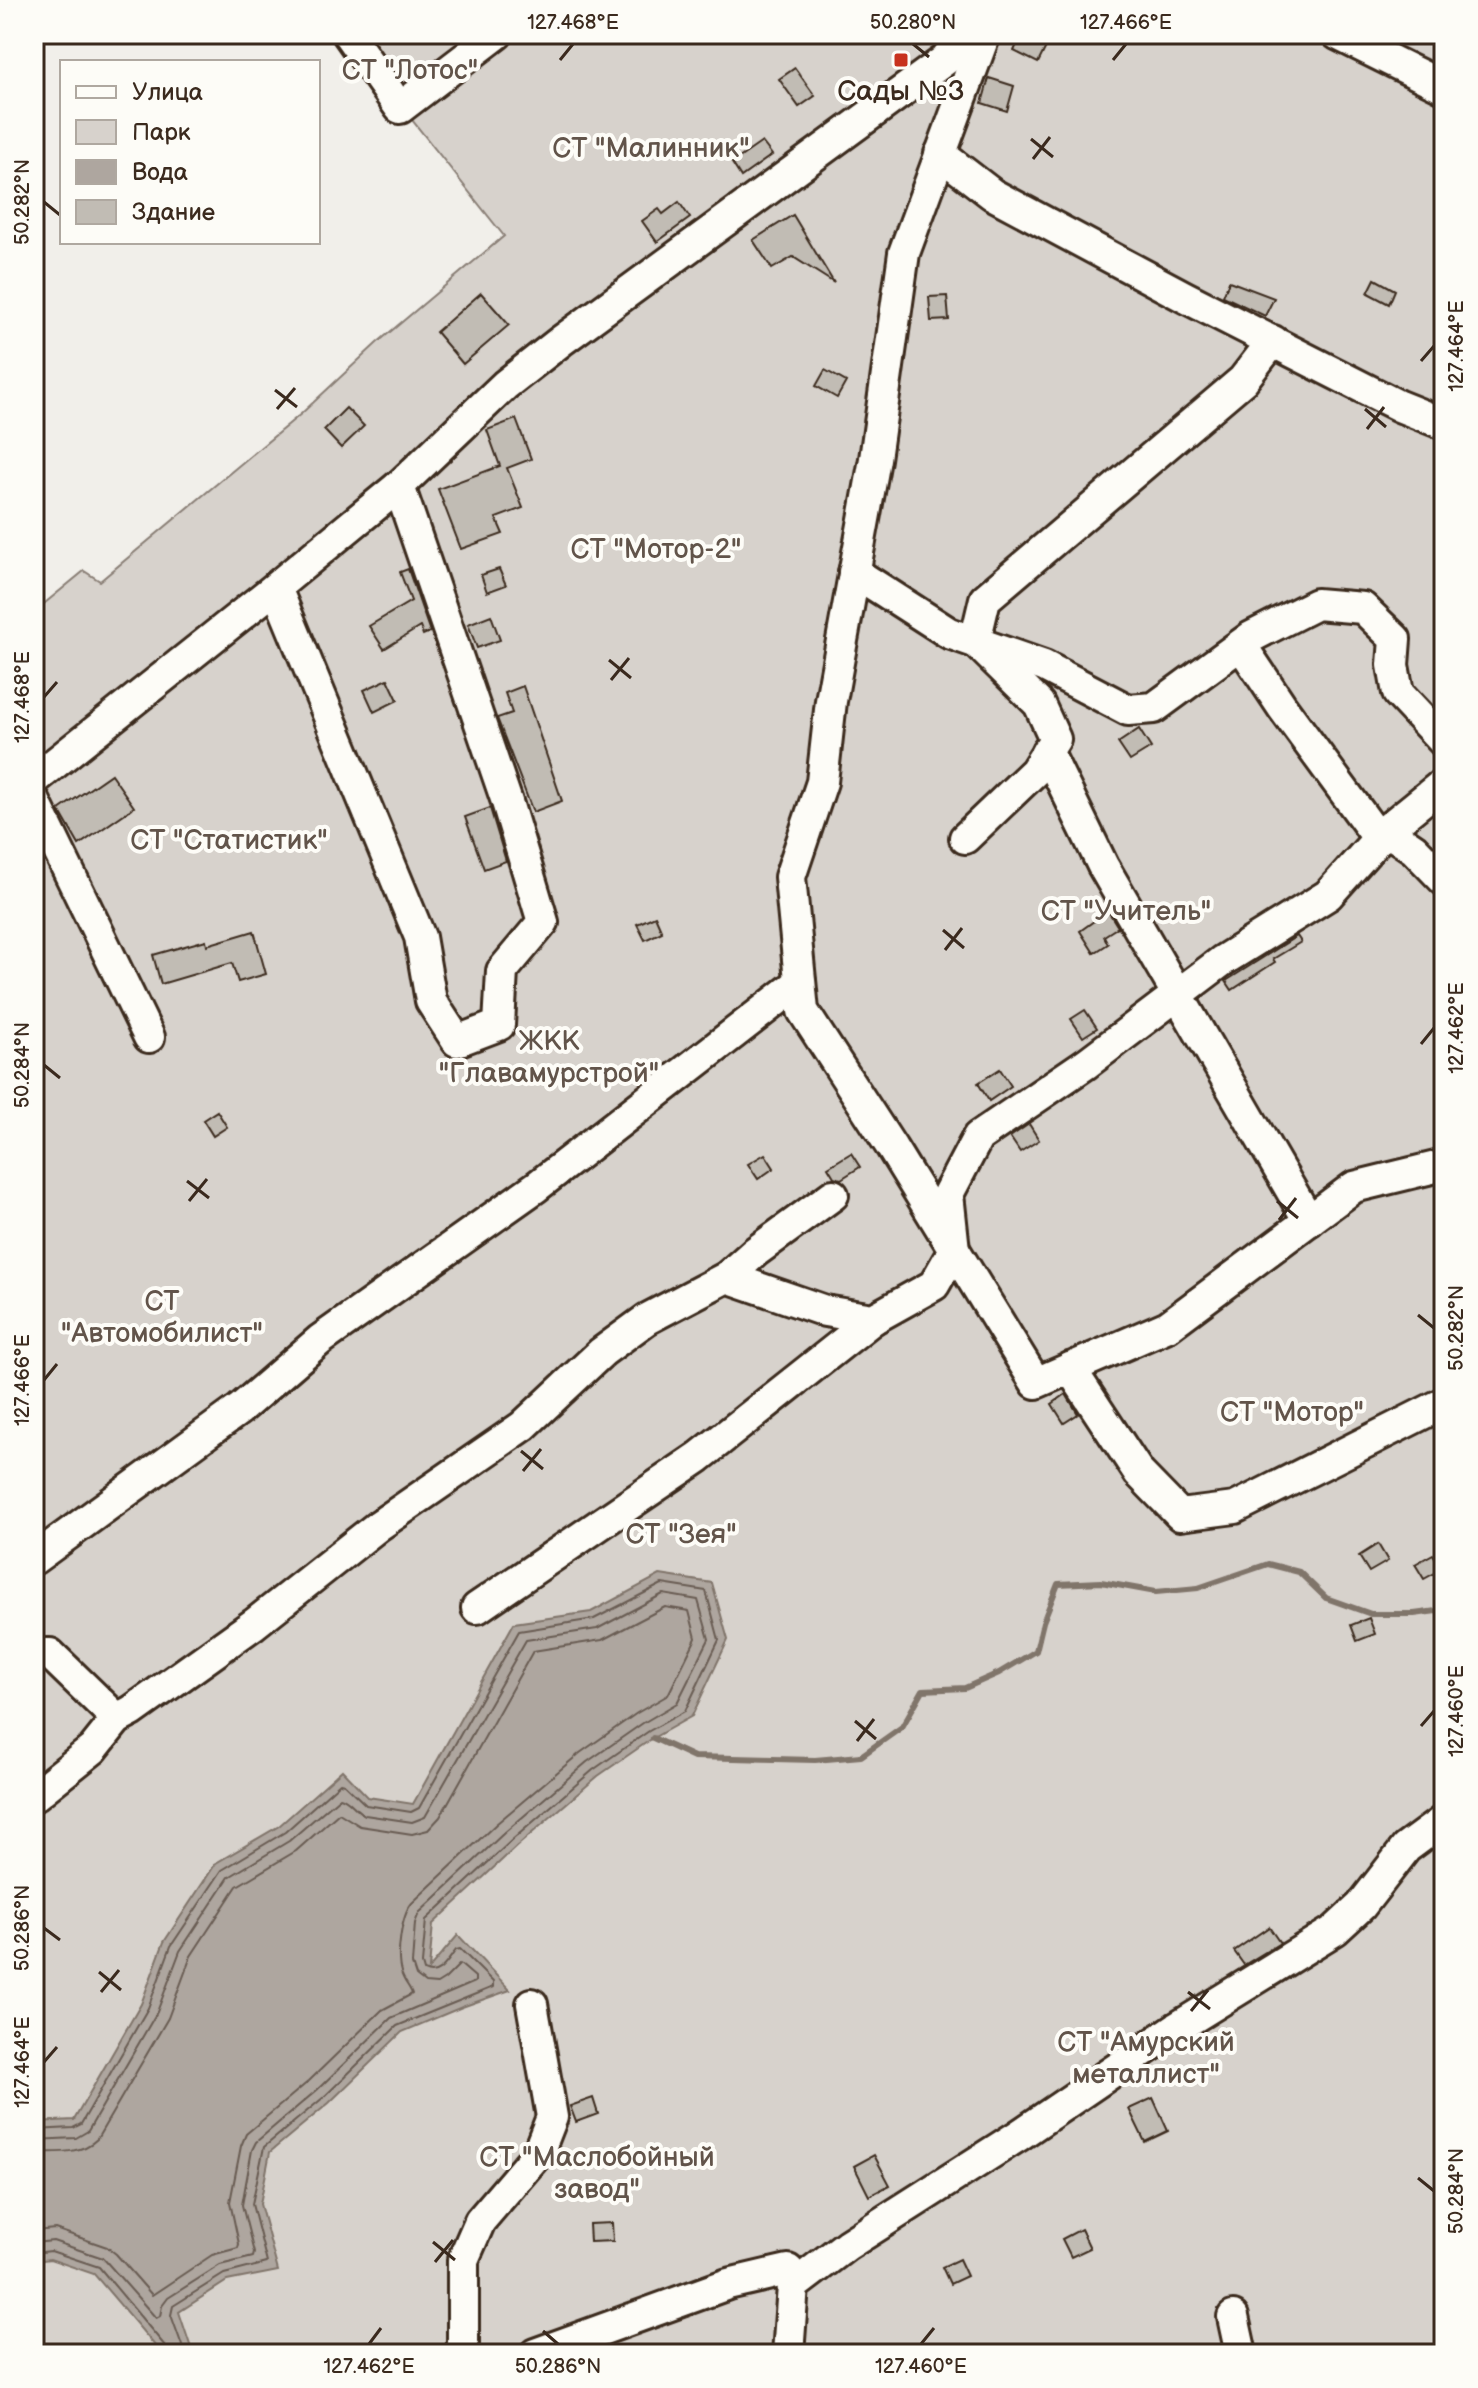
<svg xmlns="http://www.w3.org/2000/svg" width="1478" height="2388" font-family="'Balsamiq Sans',sans-serif">
  <style>
    .green { fill: #d7d2cc; stroke: #897e75; stroke-width: 2 }
    .water { fill: #aea69f; stroke: #80746b; stroke-width: 2 }
    .lines { fill: none; stroke-linecap: round; stroke-linejoin: round }
    .shore { stroke: #695c52; stroke-width: 2 }
    .stream { stroke: #80746b; stroke-width: 6 }
    .building { fill: #c1bcb4; stroke: #3b2a1e; stroke-width: 2 }
    .minor-casing { stroke: #3b2a1e; stroke-width: 36 }
    .minor { stroke: #fdfcf7; stroke-width: 30 }
    .ticks { fill: none; stroke: #3b2a1e; stroke-width: 3 }
    .poi-dot { fill: #c8321e; stroke: #fdfcf7; stroke-width: 3 }
    .labels { text-anchor: middle; stroke-width: 8; stroke-linejoin: round; paint-order: stroke }
    .park-label { font-size: 28px; fill: #62544a; stroke: #fdfcf7 }
    .poi-label { font-size: 28px; fill: #3b2a1e; stroke: #fdfcf7 }
    .neatline { fill: none; stroke: #3b2a1e; stroke-width: 3 }
    .ticks-label { font-size: 20px; text-anchor: middle; fill: #3b2a1e }
  </style>
  <rect width="100%" height="100%" fill="#f1efea"/>
  <filter id="ink" filterUnits="userSpaceOnUse"><feTurbulence type="fractalNoise" baseFrequency=".0125" numOctaves="2"/><feDisplacementMap in="SourceGraphic" scale="16" xChannelSelector="R" yChannelSelector="G"/><feConvolveMatrix kernelMatrix="1 2 1 2 8 2 1 2 1" color-interpolation-filters="sRGB"/></filter>
  <g filter="url(#ink)">
    <path class="green" d="M340 34H1444V2354H34V612L84 571 100 581 302 413 377 343 504 236 408 115Z"/>
    <path class="water" d="M660 1575 712 1583 728 1640 692 1716 653 1738 598 1776 516 1847 433 1924 429 1969 458 1935 510 1990 462 2007 402 2032 329 2103 270 2152 260 2204 278 2271 227 2281 179 2312 193 2354H162L94 2274 50 2259 34 2261V2122L74 2120 141 2004 164 1942 216 1863 279 1826 342 1770 368 1797 413 1804 514 1623 591 1612Z"/>
    <g class="lines">
      <g class="shore">
        <path d="M34 2130 73 2128 81 2124 148 2008 171 1946 222 1870 285 1832 340 1783 344 1784 366 1805 411 1812 419 1808 519 1631 594 1619 662 1584 706 1591 719 1640 685 1711 649 1731 593 1770 511 1841 426 1920 422 1964 424 1971C439 1979 448 1960 456 1950L460 1949 493 1982V1987L397 2026 324 2097 264 2147 252 2204 267 2263 224 2274 173 2306 171 2315 185 2354"/>
        <path d="M34 2140 76 2138 88 2131 157 2012 180 1951 229 1877 289 1841 340 1797C350 1799 355 1811 365 1815L412 1822 425 1817 526 1640 597 1629 663 1594 698 1600 709 1639 677 1703 643 1723 587 1762 504 1833 419 1913 415 1923 412 1964 416 1976 425 1983 437 1984 445 1979 460 1964 475 1977V1982L391 2018 317 2090 256 2142 252 2150 242 2205 254 2253 253 2257 220 2265 168 2298 162 2306 160 2316 156 2318 103 2258 53 2241 34 2243"/>
        <path d="M34 2152C55 2152 81 2155 97 2139L168 2018 191 1956 237 1886 296 1851 339 1813 360 1826 412 1834 428 1830 440 1817 533 1651 602 1640 665 1607 689 1611 696 1638 668 1695 637 1713 580 1753 496 1824 412 1903C401 1916 396 1956 401 1972 403 1981 410 1987 412 1994L382 2010 309 2081 246 2134 241 2146 230 2202 239 2244 238 2248 212 2255 152 2295 116 2254 107 2247 55 2229 34 2231"/>
        <path d="M34 2253 51 2251 99 2267 165 2346 167 2354"/>
      </g>
      <path class="stream" d="M653 1738 694 1757 815 1760 861 1756 902 1727 923 1690 965 1688 999 1673 1036 1651 1043 1622 1058 1584 1101 1582 1156 1592 1198 1588 1268 1564 1299 1572 1326 1598 1371 1614H1414L1444 1610"/>
    </g>
    <g class="building">
      <path d="M1021 35 1046 47 1038 63 1014 51Z"/>
      <path d="M795 68 815 96 799 107 779 79Z"/>
      <path d="M989 78 1014 86 1007 111 982 103Z"/>
      <path d="M762 142 772 155 741 177 732 163Z"/>
      <path d="M679 202 690 218 657 242 642 221 659 209 663 214Z"/>
      <path d="M793 215 834 283 793 257 772 269 753 240Z"/>
      <path d="M1375 279 1395 290 1389 304 1368 293Z"/>
      <path d="M1229 281 1274 298 1265 316 1223 296Z"/>
      <path d="M481 293 509 325 463 364 436 332Z"/>
      <path d="M947 296 949 320 931 321 929 297Z"/>
      <path d="M825 370 846 382 837 398 816 386Z"/>
      <path d="M346 408 364 426 341 448 324 430Z"/>
      <path d="M516 419 531 459 507 468 523 508 496 518 503 534 461 549 438 489 500 466 487 430Z"/>
      <path d="M408 569 430 632 423 635 420 627 384 649 369 626 411 601 400 572Z"/>
      <path d="M499 569 506 585 487 592 481 575Z"/>
      <path d="M491 615 500 640 477 648 468 624Z"/>
      <path d="M388 679 398 700 374 712 364 690Z"/>
      <path d="M523 686 562 801 533 812 497 718 512 713 505 693Z"/>
      <path d="M1139 729 1151 748 1130 761 1118 743Z"/>
      <path d="M111 774 134 807 79 845 59 810Z"/>
      <path d="M490 808 506 861 484 869 465 817Z"/>
      <path d="M1108 911 1118 927 1104 936 1108 944 1094 953 1080 931Z"/>
      <path d="M655 916 662 932 645 940 637 924Z"/>
      <path d="M254 931 266 974 238 982 232 963 161 984 153 955 206 940 207 945Z"/>
      <path d="M1297 936 1301 942 1273 959 1275 962 1232 990 1226 981Z"/>
      <path d="M1085 1010 1097 1028 1083 1037 1071 1019Z"/>
      <path d="M1000 1069 1011 1086 989 1101 978 1083Z"/>
      <path d="M217 1111 227 1127 213 1136 203 1120Z"/>
      <path d="M1029 1124 1039 1140 1020 1152 1010 1137Z"/>
      <path d="M851 1153 860 1167 841 1179 834 1177 828 1167Z"/>
      <path d="M765 1154 774 1168 758 1179 748 1164Z"/>
      <path d="M1066 1394 1078 1414 1064 1423 1052 1404Z"/>
      <path d="M1378 1544 1388 1561 1369 1572 1359 1556Z"/>
      <path d="M1433 1554 1442 1569 1424 1579 1415 1564Z"/>
      <path d="M1369 1618 1375 1634 1357 1641 1351 1625Z"/>
      <path d="M1269 1927 1280 1943 1244 1965 1234 1951Z"/>
      <path d="M593 2098 598 2114 576 2122 570 2106Z"/>
      <path d="M1153 2098 1168 2131 1145 2142 1129 2109Z"/>
      <path d="M874 2155 890 2185 869 2196 854 2166Z"/>
      <path d="M612 2223 613 2241 590 2242 589 2224Z"/>
      <path d="M1081 2229 1090 2248 1071 2257 1062 2239Z"/>
      <path d="M959 2259 967 2276 950 2284 942 2267Z"/>
    </g>
    <g class="lines">
      <g class="minor-casing">
        <g id="minor">
          <path d="M348 34 400 108 497 34"/>
          <path d="M985 34 904 253 875 459 831 701 822 782 790 877 803 1011 892 1148 1036 1383 1168 1326 1354 1187 1444 1165"/>
          <path d="M1337 34 1444 87"/>
          <path d="M940 154 992 194 1185 297 1399 406 1444 424"/>
          <path d="M854 572 949 633 1044 666 1128 710 1154 708 1251 637 1316 604 1363 608 1395 639 1393 665 1398 693 1444 742"/>
          <path d="M276 588 420 937 431 1001 457 1041 499 1025 502 971 543 922 507 802 399 486"/>
          <path d="M1241 645 1283 708 1379 839"/>
          <path d="M1047 751 1103 866 1309 1221"/>
          <path d="M34 780 270 592 399 486 505 385 561 341 945 60 965 34"/>
          <path d="M34 800 149 1037"/>
          <path d="M1386 830 1414 849 1444 880"/>
          <path d="M965 838 1035 771 1055 739 1039 704 975 641 985 599 1243 380 1273 341"/>
          <path d="M727 1277 755 1252 833 1195"/>
          <path d="M1070 1368 1139 1473 1180 1515 1235 1508 1444 1403"/>
          <path d="M34 1559 240 1409 320 1340 536 1187 800 982"/>
          <path d="M477 1608 699 1457 873 1319"/>
          <path d="M34 1654H50L117 1719"/>
          <path d="M34 1796 93 1749 117 1719 132 1711 254 1624 378 1526 523 1426 602 1352 647 1319 727 1277 825 1311 873 1319 934 1285 954 1250 948 1194 978 1137 1087 1063 1222 961 1328 895 1386 830 1444 783"/>
          <path d="M1233 2317 1241 2354"/>
          <path d="M463 2354V2260L480 2221 538 2153 552 2117 532 2004"/>
          <path d="M535 2354 728 2284 788 2270 793 2286"/>
          <path d="M788 2354 793 2286 847 2245 1018 2136 1178 2027 1335 1930 1361 1906 1406 1848 1444 1820"/>
        </g>
      </g>
      <use href="#minor" class="minor"/>
    </g>
  </g>
  <path class="ticks" d="M913 44 929 57M560 60 573 44M1113 60 1126 44M1031 139 1053 157M1033 159 1050 137M44 202 60 215M1421 361 1434 346M275 390 297 407M277 409 295 388M1365 409 1386 427M1367 429 1384 407M609 660 631 678M611 680 629 658M44 697 57 682M943 930 964 948M945 950 962 928M1421 1044 1434 1028M44 1065 60 1078M187 1181 209 1198M189 1201 207 1179M1277 1201 1298 1218M1279 1220 1296 1198M1418 1315 1434 1328M44 1380 57 1364M521 1451 543 1469M523 1471 541 1449M855 1721 876 1739M1421 1726 1434 1711M857 1741 874 1719M44 1928 60 1940M99 1972 121 1990M101 1992 119 1970M1188 1992 1210 2009M1191 2011 1208 1990M44 2062 57 2047M1418 2178 1434 2191M433 2242 455 2260M435 2262 453 2240M543 2331 558 2344M369 2344 381 2328M921 2344 934 2328"/>
  <rect class="poi-dot" x="893" y="52" width="16" height="16" rx="4"/>
  <g class="labels">
    <g class="park-label">
      <text x="410" y="79">СТ "Лотос"</text>
      <text x="651" y="157">СТ "Малинник"</text>
      <text x="656" y="558">СТ "Мотор-2"</text>
      <text x="229" y="849">СТ "Статистик"</text>
      <text x="1126" y="920">СТ "Учитель"</text>
      <text x="549" y="1050">ЖКК<tspan x="549" dy="32">"Главамурстрой"</tspan></text>
      <text x="162" y="1310">СТ<tspan x="162" dy="32">"Автомобилист"</tspan></text>
      <text x="1292" y="1421">СТ "Мотор"</text>
      <text x="681" y="1543">СТ "Зея"</text>
      <text x="1146" y="2051">СТ "Амурский<tspan x="1146" dy="32">металлист"</tspan></text>
      <text x="597" y="2166">СТ "Маслобойный<tspan x="597" dy="32">завод"</tspan></text>
    </g>
    <g class="poi-label">
      <text x="901" y="100">Сады №3</text>
    </g>
  </g>
  <rect width="1478" height="2388" fill="none" stroke="#fdfcf7" stroke-width="88"/>
  <rect x="60" y="60" width="260" height="184" fill="#fdfcf7" stroke="#afa8a0" stroke-width="2"/>
  <rect x="76" y="86" width="40" height="12" fill="#fdfcf7" stroke="#afa8a0" stroke-width="2"/>
  <text x="132" y="100" font-size="24" fill="#3b2a1e">Улица</text>
  <rect x="76" y="120" width="40" height="24" fill="#d7d2cc" stroke="#afa8a0" stroke-width="2"/>
  <text x="132" y="140" font-size="24" fill="#3b2a1e">Парк</text>
  <rect x="76" y="160" width="40" height="24" fill="#aea69f" stroke="#afa8a0" stroke-width="2"/>
  <text x="132" y="180" font-size="24" fill="#3b2a1e">Вода</text>
  <rect x="76" y="200" width="40" height="24" fill="#c1bcb4" stroke="#afa8a0" stroke-width="2"/>
  <text x="132" y="220" font-size="24" fill="#3b2a1e">Здание</text>
  <rect x="44" y="44" width="1390" height="2300" class="neatline"/>
  <g class="ticks-label">
    <text x="573" y="29">127.468°E</text>
    <text x="913" y="29">50.280°N</text>
    <text x="1126" y="29">127.466°E</text>
    <text transform="translate(22 202) rotate(-90)" y="7">50.282°N</text>
    <text transform="translate(1456 346) rotate(-90)" y="7">127.464°E</text>
    <text transform="translate(22 697) rotate(-90)" y="7">127.468°E</text>
    <text transform="translate(1456 1028) rotate(-90)" y="7">127.462°E</text>
    <text transform="translate(22 1065) rotate(-90)" y="7">50.284°N</text>
    <text transform="translate(1456 1328) rotate(-90)" y="7">50.282°N</text>
    <text transform="translate(22 1380) rotate(-90)" y="7">127.466°E</text>
    <text transform="translate(1456 1711) rotate(-90)" y="7">127.460°E</text>
    <text transform="translate(22 1928) rotate(-90)" y="7">50.286°N</text>
    <text transform="translate(22 2062) rotate(-90)" y="7">127.464°E</text>
    <text transform="translate(1456 2191) rotate(-90)" y="7">50.284°N</text>
    <text x="369" y="2373">127.462°E</text>
    <text x="558" y="2373">50.286°N</text>
    <text x="921" y="2373">127.460°E</text>
  </g>
</svg>
